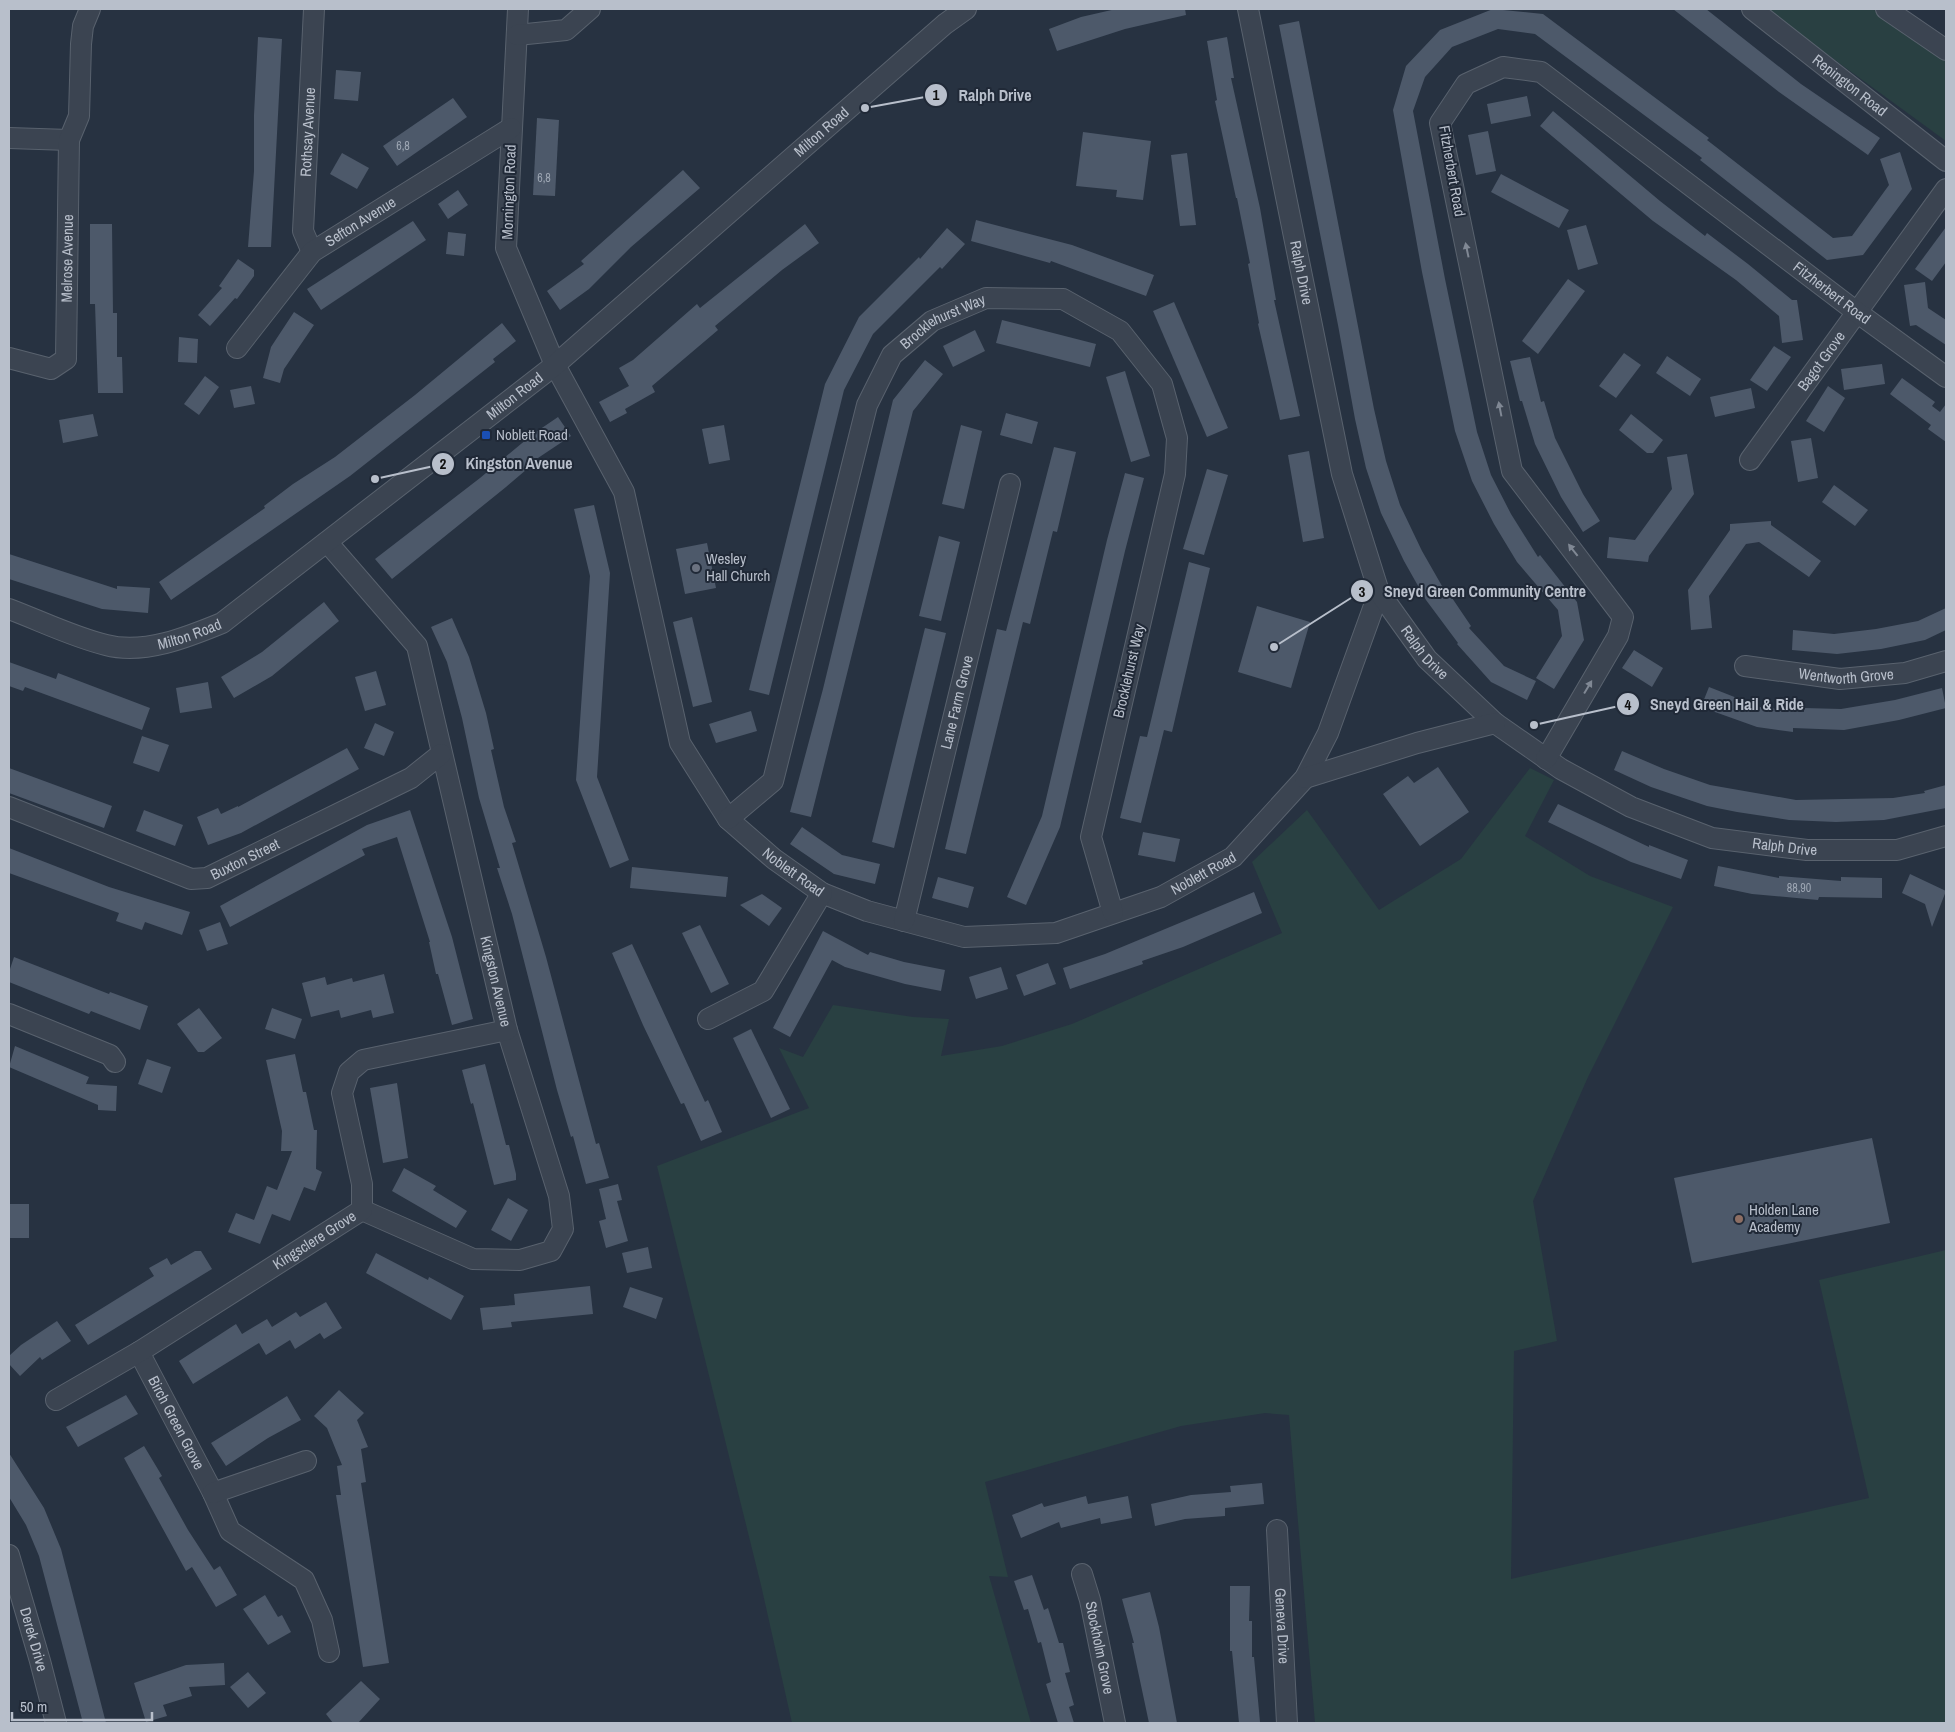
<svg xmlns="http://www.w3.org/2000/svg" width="1955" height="1732" font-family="'Archivo Narrow',sans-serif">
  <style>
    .green { fill: #294042 }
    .building { fill: #4d596a }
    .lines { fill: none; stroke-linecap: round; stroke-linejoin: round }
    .minor-casing { stroke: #59626e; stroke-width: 22 }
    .minor { stroke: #3b4451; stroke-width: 20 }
    .oneway { fill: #808894 }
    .transit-dot { fill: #1a4fb4; stroke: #202937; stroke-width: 2 }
    .worship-dot { fill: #6b7280; stroke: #202937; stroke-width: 2 }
    .education-dot { fill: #8d6e63; stroke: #202937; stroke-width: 2 }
    .labels { text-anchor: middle; stroke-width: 4; stroke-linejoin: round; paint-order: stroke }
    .number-label { font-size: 12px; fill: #9da6b3 }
    .street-label { font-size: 15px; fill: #b8bfcb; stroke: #202937 }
    .poi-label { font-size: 15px; fill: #b8bfcb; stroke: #202937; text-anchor: start }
    .leader { fill: none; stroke: #b8bfcb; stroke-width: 2 }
    .callout-dot { fill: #b8bfcb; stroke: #202937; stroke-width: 2 }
    .mark-label { font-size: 15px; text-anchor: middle; font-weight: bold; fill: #111 }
    .callout-label { font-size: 16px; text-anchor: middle; font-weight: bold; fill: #b8bfcb; stroke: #202937; stroke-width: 4; stroke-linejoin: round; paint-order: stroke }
  </style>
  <rect width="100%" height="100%" fill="#273241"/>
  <g class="green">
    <path d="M1765 9H1873L1946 61V141Z"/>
    <path d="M1530 768 1554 780 1525 836 1590 876 1673 907 1588 1077 1533 1201 1557 1341 1514 1351 1511 1579 1869 1498 1819 1280 1946 1250V1723H1315L1289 1415 1265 1413 1181 1426 985 1482 1008 1577 989 1576 1031 1723H792L761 1585 657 1166 809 1108 779 1048 803 1057 833 1005 913 1017 949 1019 941 1056 1002 1046 1072 1024 1282 933 1252 862 1307 810 1379 910 1461 859Z"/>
  </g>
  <g class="building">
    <path d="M1116 9H1185L1186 15 1125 29 1057 51 1049 29 1081 17Z"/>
    <path d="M1493 9 1543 14 1709 138 1707 140 1833 238 1852 236 1889 185 1880 159 1900 152 1912 189 1863 255 1827 260 1700 160 1702 158 1535 34 1498 29 1452 47 1425 77 1413 111 1445 279 1477 432 1491 475 1511 514 1538 557 1540 555 1577 602 1584 640 1554 689 1536 678 1562 636 1558 610 1517 562 1494 524 1472 481 1455 431 1422 272 1393 110 1406 66 1440 30Z"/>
    <path d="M1673 9H1706L1801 84 1880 138 1868 155 1779 92Z"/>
    <path d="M1299 21 1374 409 1386 461 1400 505 1422 551 1446 593 1448 592 1471 626 1469 628 1504 666 1536 681 1527 700 1491 682 1457 644 1458 643 1426 600 1404 561 1381 513 1366 468 1355 419 1338 325 1279 25Z"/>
    <path d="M258 37 282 39 271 247H248L254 171V115Z"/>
    <path d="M1227 37 1234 78H1231L1260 208 1276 300H1274L1300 416 1280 420 1258 324 1259 323 1248 264 1250 263 1237 198H1236L1215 101 1217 100 1207 41Z"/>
    <path d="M336 70 361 72 358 101 334 99Z"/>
    <path d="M1527 96 1531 116 1491 124 1487 104Z"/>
    <path d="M453 98 467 117 397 166 383 146Z"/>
    <path d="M1553 111 1660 201 1705 236 1707 233 1748 264 1792 300H1797L1803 340 1782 343 1779 316 1736 280 1653 221 1540 126Z"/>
    <path d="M537 118 559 120 555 196 533 195Z"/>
    <path d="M1488 131 1496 171 1476 175 1468 135Z"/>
    <path d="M1083 132 1151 141 1143 200 1116 197 1117 190 1076 186Z"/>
    <path d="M342 153 369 168 357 189 330 174Z"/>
    <path d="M1187 153 1196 225 1180 226 1171 155Z"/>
    <path d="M683 170 700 188 631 247 589 289 560 310 547 291 584 264 581 261Z"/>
    <path d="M1501 174 1569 210 1559 228 1491 192Z"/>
    <path d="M458 190 468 205 448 219 438 204Z"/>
    <path d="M976 220 1072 245 1154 275 1146 296 1051 261 1050 263 971 241Z"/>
    <path d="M413 221 426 240 321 310 307 289Z"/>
    <path d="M90 224H112L113 313H117V357H122L123 393H98L95 304H90Z"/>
    <path d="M805 224 819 243 782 270 715 326 718 330 652 386 655 392 625 409 627 413 610 422 599 402 629 386 619 368 633 360 697 304 700 308Z"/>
    <path d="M1586 225 1598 264 1578 270 1567 230Z"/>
    <path d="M1946 227V262L1932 281 1915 269Z"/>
    <path d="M947 228 965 244 942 269 940 267 873 334 844 390 769 695 749 690 825 384 859 317 919 257 920 259Z"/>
    <path d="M448 232 466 234 464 256 446 254Z"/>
    <path d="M238 259 254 270V276L237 299 235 298 210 326 198 315 222 288 219 286Z"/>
    <path d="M1568 279 1585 291 1538 354 1522 341Z"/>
    <path d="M1925 282 1928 308 1946 320V345L1916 325 1910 326 1904 285Z"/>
    <path d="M1174 302 1228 428 1207 437 1153 311Z"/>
    <path d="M294 312 314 325 284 369 280 383 263 378 271 347Z"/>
    <path d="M1002 320 1096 344 1090 367 996 343Z"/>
    <path d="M502 323 516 341 493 359 495 362 350 476 171 600 159 582 265 508 264 506 293 484 335 457 415 395Z"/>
    <path d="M975 330 985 351 953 367 943 346Z"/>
    <path d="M179 337 198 339 197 363 178 362Z"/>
    <path d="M1774 346 1791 357 1767 391 1750 380Z"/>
    <path d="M1624 353 1641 365 1616 398 1599 386Z"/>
    <path d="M1667 356 1701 379 1690 396 1656 373Z"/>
    <path d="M1530 357 1541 402 1544 401 1555 438 1583 494 1600 521 1583 532 1561 497 1535 444 1522 401H1520L1510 361Z"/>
    <path d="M925 360 943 374 913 411 811 817 790 812 823 689 893 400Z"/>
    <path d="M1882 364 1885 384 1844 390 1841 369Z"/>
    <path d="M1125 371 1150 456 1131 462 1106 377Z"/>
    <path d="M205 376 219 387 199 415 184 404Z"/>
    <path d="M1902 378 1935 402 1932 406 1940 412 1946 404V442L1928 429 1931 425 1890 394Z"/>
    <path d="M251 386 255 404 234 408 230 390Z"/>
    <path d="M1828 386 1845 398 1824 432 1806 421Z"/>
    <path d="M1751 388 1755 408 1715 417 1710 397Z"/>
    <path d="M1006 413 1038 422 1032 444 1000 435Z"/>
    <path d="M93 414 98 436 63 443 59 420Z"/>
    <path d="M1631 414 1663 440 1653 453H1647L1619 430Z"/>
    <path d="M558 417 571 436 532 462 533 464 506 487 392 579 375 559 480 478 533 434Z"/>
    <path d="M724 425 730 460 709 464 702 429Z"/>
    <path d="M961 425 982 431 964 509 942 504Z"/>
    <path d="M1811 438 1818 478 1798 482 1791 441Z"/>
    <path d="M1054 447 1076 452 1057 532 1053 531 1030 624 1023 622 966 854 945 849 997 629 1006 631Z"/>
    <path d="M1309 451 1324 538 1303 542 1288 455Z"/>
    <path d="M1687 454 1694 494 1649 556 1648 562 1607 558 1609 537 1635 540 1672 489 1667 457Z"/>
    <path d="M1207 469 1228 475 1204 555 1183 549Z"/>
    <path d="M1125 473 1144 478 1125 551 1060 827 1026 905 1007 897 1042 816 1107 540Z"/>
    <path d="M1834 485 1868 510 1855 526 1822 502Z"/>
    <path d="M594 505 610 573 597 777 629 860 610 868 576 780 590 576 574 509Z"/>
    <path d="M1771 521V525L1821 561 1809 577 1759 542 1746 544 1709 596 1712 628 1691 630 1688 590 1730 530V524Z"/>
    <path d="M939 536 960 542 941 621 919 616Z"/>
    <path d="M707 543 716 588 685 594 676 549Z"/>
    <path d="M9 554 117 589V586L150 588 148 613 102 609 9 579Z"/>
    <path d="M1189 562 1210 568 1172 732 1164 730 1141 823 1120 818 1140 736 1147 737Z"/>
    <path d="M324 602 339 621 272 676 234 698 221 677 262 652Z"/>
    <path d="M1257 606 1310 622 1291 688 1238 672Z"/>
    <path d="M1946 608V630L1925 640 1881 649 1837 654 1792 650 1793 630 1834 634 1876 629 1918 621Z"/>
    <path d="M692 617 712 702 693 707 673 622Z"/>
    <path d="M452 618 469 657 486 713 494 749 491 750 504 807 516 842 512 843 546 957 596 1144 599 1143 609 1178 586 1184 573 1136 571 1137 557 1090 512 914 497 868H500L479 798 462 718 447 662 431 627Z"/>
    <path d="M925 628 946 633 894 848 872 842Z"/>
    <path d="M1634 650 1663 668 1652 687 1622 668Z"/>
    <path d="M9 662 56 679 58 673 150 708 142 730 25 687 23 691 9 686Z"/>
    <path d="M376 671 386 705 365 711 355 677Z"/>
    <path d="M208 682 212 708 180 713 176 688Z"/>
    <path d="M1709 687 1760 707 1804 712V708L1841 709 1895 700 1942 688 1946 708 1899 720 1844 730 1793 728V732L1757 727 1701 707Z"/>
    <path d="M751 711 757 731 716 743 709 724Z"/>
    <path d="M375 723 394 732 384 756 364 748Z"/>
    <path d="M142 736 169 745 159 772 133 763Z"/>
    <path d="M347 748 359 769 241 833 208 845 197 817 218 808 221 814 238 806V807Z"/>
    <path d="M1622 751 1664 769 1710 785 1796 800 1893 798 1925 793 1924 791 1946 785V808L1884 820 1836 822 1789 820 1737 812 1707 806 1651 787 1614 770Z"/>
    <path d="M1438 767 1469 812 1420 846 1383 794 1408 776 1414 783Z"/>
    <path d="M9 768 112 806 104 828 9 793Z"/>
    <path d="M1558 804 1649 847V845L1688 860 1681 879 1631 862 1548 822Z"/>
    <path d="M144 810 183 825 175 846 136 831Z"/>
    <path d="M410 810 452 937 473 1019 452 1025 438 974H436L429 942H430L397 837 362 849 365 855 230 927 220 906 367 825Z"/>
    <path d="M802 827 842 855 880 864 875 884 834 874 790 844Z"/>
    <path d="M1143 832 1180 839 1175 862 1138 855Z"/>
    <path d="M9 848 109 887 190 912 182 935 145 922 142 930 116 921 119 913 9 873Z"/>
    <path d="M1718 866 1779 878V876L1841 881V877L1882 878V898L1819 897 1818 900 1752 894 1714 886Z"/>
    <path d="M632 867 728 877 726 897 630 888Z"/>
    <path d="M1910 874 1946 891 1932 927 1925 904 1902 893Z"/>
    <path d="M938 877 974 887 968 908 932 898Z"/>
    <path d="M1254 892 1262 913 1183 947 1142 961 1143 964 1070 989 1063 968 1105 954Z"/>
    <path d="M762 894 782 908 769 926 740 905Z"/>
    <path d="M220 922 228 944 207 951 199 930Z"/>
    <path d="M700 925 729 984 711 993 682 933Z"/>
    <path d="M823 931 868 955 870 952 904 962 945 970 941 991 905 984 845 967 832 960 790 1037 773 1028Z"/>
    <path d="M632 944 705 1102 708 1100 722 1132 701 1141 684 1103 681 1104 643 1025 612 953Z"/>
    <path d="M14 957 109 994 110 992 148 1006 140 1030 91 1011 89 1014 9 982V972Z"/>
    <path d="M1048 963 1056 984 1024 996 1016 975Z"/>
    <path d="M1001 967 1008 989 976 999 969 977Z"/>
    <path d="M384 974 394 1013 373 1018 371 1010 341 1018 339 1010 311 1017 302 983 325 977 327 985 352 978 353 982Z"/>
    <path d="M199 1008 222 1038 204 1052H198L177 1024Z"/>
    <path d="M272 1008 302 1019 295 1039 265 1029Z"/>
    <path d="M751 1029 790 1109 771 1118 733 1038Z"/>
    <path d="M15 1046 89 1077 86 1084 117 1086 116 1111 98 1110V1105L9 1067Z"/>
    <path d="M295 1054 303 1092H306L314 1130H317L316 1169 322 1172 315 1191 304 1187 290 1221 272 1214 260 1244 228 1232 236 1213 254 1220 267 1186 277 1190 292 1151H281L282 1131 266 1060Z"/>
    <path d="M147 1059 171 1067 162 1093 138 1084Z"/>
    <path d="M485 1064 506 1145H509L516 1174V1180L494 1185 473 1103 471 1104 462 1070Z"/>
    <path d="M397 1083 408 1158 383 1163 370 1088Z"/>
    <path d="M1872 1138 1890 1223 1692 1263 1674 1178Z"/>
    <path d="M404 1168 436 1186 433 1190 467 1211 456 1228 392 1191Z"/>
    <path d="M618 1184 622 1200 617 1201 628 1241 606 1248 599 1221 606 1219 599 1189Z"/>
    <path d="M508 1198 528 1210 511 1241 491 1230Z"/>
    <rect x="9" y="1204" width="20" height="34"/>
    <path d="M648 1247 652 1268 627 1273 622 1253Z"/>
    <path d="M195 1251H201L212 1269 88 1345 75 1325 154 1276 149 1268 167 1258 171 1265Z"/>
    <path d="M376 1253 428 1280 429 1277 464 1296 451 1320 366 1273Z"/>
    <path d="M590 1286 593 1314 511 1322 512 1327 483 1330 480 1308 515 1305 514 1294Z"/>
    <path d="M630 1287 663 1298 656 1319 623 1307Z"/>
    <path d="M326 1302 342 1328 324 1339 320 1333 295 1349 290 1340 266 1355 259 1343 193 1384 179 1361 236 1324 242 1334 267 1319 272 1327 296 1312 300 1317Z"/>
    <path d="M57 1321 71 1341 42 1360 40 1357 20 1376 9 1364V1356L21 1345Z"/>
    <path d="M339 1390 364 1413 357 1420 368 1447 361 1449 366 1482 361 1483 389 1663 363 1667 336 1495H341L337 1466 342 1465 327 1428 314 1416Z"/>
    <path d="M126 1395 138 1414 78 1447 66 1427Z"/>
    <path d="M287 1396 301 1420 268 1438 226 1466 211 1443Z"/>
    <path d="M144 1446 162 1476 159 1478 188 1530 214 1570 220 1566 237 1595 216 1607 192 1567 186 1571 124 1458Z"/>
    <path d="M9 1453 44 1508 61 1549 106 1723H83L39 1556 26 1525 9 1497Z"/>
    <path d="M1262 1483 1264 1504 1225 1508V1516L1185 1519 1155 1526 1151 1504 1191 1495 1231 1492 1230 1486Z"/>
    <path d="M1086 1496 1088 1504 1128 1496 1132 1518 1101 1524 1100 1518 1061 1528 1059 1522 1021 1538 1012 1515 1042 1503 1044 1507Z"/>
    <path d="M1032 1575 1044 1610 1048 1608 1059 1643H1063L1070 1672 1065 1673 1074 1705 1069 1707 1074 1723H1058L1046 1684 1051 1682 1041 1642 1038 1643 1028 1609 1024 1610 1014 1581Z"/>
    <path d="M1230 1586H1250L1249 1621H1252V1657H1254L1260 1722 1239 1723 1232 1651H1230Z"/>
    <path d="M1150 1592 1159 1627 1177 1723H1149L1132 1643H1134L1122 1599Z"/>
    <path d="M265 1595 278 1617 282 1615 291 1632 268 1645 243 1609Z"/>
    <path d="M224 1663 225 1685 189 1687 192 1696 163 1705 167 1716 146 1722 134 1683 186 1665Z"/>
    <path d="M248 1672 266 1693 248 1708 230 1687Z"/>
    <path d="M361 1681 380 1699 358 1723H333L326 1714Z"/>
  </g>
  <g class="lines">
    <g class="minor-casing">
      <g id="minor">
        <path id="s1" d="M518 9 506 248 555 365 624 492 680 743 728 819 774 859 822 893 867 911 964 937 1056 933 1161 897 1233 857 1305 778 1328 733 1379 592"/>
        <path id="s2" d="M1248 9 1342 474 1379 592 1427 659 1495 723 1561 769 1631 807 1712 838 1807 850H1897L1946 836"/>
        <path id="s3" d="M1752 9 1946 161"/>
        <path d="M1886 9 1946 50"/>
        <path d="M517 35 566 30 590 9"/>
        <path d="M9 138 69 140"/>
        <path id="s4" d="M312 252 303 231 314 9"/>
        <path id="s5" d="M237 348 312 252 511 128"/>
        <path id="s6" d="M9 358 51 369 66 359 69 140 79 116 81 44 83 26 90 9"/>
        <path id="s7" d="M1750 460 1946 189"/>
        <path id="s8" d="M327 542 417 646 507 1030 559 1196 563 1229 551 1251 520 1260 473 1259 362 1210"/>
        <path id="s9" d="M9 609C41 621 73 637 106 645 144 655 188 637 222 623L555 365 945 24 966 9"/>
        <path id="s10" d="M1745 666 1840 679 1905 673 1946 661"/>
        <path id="s11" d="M1546 759 1618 636 1623 617 1512 471 1440 123 1466 84 1503 67 1541 72 1858 313 1946 377"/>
        <path d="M1305 778 1417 743 1495 723"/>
        <path id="s12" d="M9 807 191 879 207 878 411 778 441 754"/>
        <path id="s13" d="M728 819 773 781 867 405 892 355 932 321 986 298 1063 299 1120 331 1162 384 1177 438 1175 474 1091 837 1113 913"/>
        <path id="s14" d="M904 921 1010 484"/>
        <path d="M9 1014 110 1055 115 1062"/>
        <path d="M708 1019 763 991 822 893"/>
        <path id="s15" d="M139 1352 213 1493 230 1531 304 1580 322 1620 329 1652"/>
        <path id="s16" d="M56 1400 139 1352 362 1210V1184L342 1093 349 1072 363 1060 507 1030"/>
        <path d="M213 1493 306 1461"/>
        <path id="s17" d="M1277 1530 1287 1723"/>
        <path id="s18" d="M9 1555 40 1661 56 1723"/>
        <path id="s19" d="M1082 1574 1090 1600 1115 1723"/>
      </g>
    </g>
    <use href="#minor" class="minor"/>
  </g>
  <defs><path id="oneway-solid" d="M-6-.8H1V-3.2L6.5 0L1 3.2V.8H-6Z" transform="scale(1.25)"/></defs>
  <g class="oneway">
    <use href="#oneway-solid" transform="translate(1467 250) rotate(-102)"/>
    <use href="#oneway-solid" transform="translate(1500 409) rotate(-101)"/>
    <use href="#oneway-solid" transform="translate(1573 550) rotate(-128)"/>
    <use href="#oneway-solid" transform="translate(1588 687) rotate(-59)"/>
  </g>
  <rect class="transit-dot" x="481" y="430" width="10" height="10" rx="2.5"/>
  <circle class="worship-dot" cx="696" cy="568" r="5"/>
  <circle class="education-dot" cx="1739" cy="1219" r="5"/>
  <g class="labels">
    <g class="number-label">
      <text x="403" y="150">6,8</text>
      <text x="544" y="182">6,8</text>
      <text x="1799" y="892">88,90</text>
    </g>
    <g class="street-label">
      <text dy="5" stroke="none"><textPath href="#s3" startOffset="124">Repington Road</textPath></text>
      <text dy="5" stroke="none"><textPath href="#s4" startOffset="122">Rothsay Avenue</textPath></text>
      <text dy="5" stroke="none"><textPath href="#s9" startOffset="999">Milton Road</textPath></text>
      <text transform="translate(1452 171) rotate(80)" y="5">Fitzherbert Road</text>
      <text transform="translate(509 192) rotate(-88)" y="5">Mornington Road</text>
      <text dy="5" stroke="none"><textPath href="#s5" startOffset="179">Sefton Avenue</textPath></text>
      <text dy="5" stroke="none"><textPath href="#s6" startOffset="162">Melrose Avenue</textPath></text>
      <text dy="5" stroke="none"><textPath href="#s2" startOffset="269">Ralph Drive</textPath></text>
      <text dy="5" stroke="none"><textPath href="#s11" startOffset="1192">Fitzherbert Road</textPath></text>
      <text dy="5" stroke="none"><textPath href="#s13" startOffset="564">Brocklehurst Way</textPath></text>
      <text dy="5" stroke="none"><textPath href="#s7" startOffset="122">Bagot Grove</textPath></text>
      <text dy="5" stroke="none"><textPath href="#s9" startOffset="594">Milton Road</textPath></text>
      <text dy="5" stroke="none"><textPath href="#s9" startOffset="189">Milton Road</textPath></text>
      <text dy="5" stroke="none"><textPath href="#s2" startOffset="674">Ralph Drive</textPath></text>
      <text transform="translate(1129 671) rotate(-77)" y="5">Brocklehurst Way</text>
      <text dy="5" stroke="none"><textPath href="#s10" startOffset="102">Wentworth Grove</textPath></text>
      <text dy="5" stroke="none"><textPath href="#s14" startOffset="225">Lane Farm Grove</textPath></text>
      <text dy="5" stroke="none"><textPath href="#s2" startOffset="1094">Ralph Drive</textPath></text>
      <text dy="5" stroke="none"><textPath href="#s12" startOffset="254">Buxton Street</textPath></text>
      <text dy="5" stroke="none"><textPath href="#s1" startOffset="942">Noblett Road</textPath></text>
      <text dy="5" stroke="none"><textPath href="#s1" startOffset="1378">Noblett Road</textPath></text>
      <text dy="5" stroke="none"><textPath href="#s8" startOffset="482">Kingston Avenue</textPath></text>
      <text dy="5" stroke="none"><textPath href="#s16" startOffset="304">Kingsclere Grove</textPath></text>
      <text dy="5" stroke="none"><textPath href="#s15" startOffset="80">Birch Green Grove</textPath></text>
      <text dy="5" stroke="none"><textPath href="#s17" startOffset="96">Geneva Drive</textPath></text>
      <text dy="5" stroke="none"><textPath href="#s18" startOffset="88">Derek Drive</textPath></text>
      <text dy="5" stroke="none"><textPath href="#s19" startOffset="76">Stockholm Grove</textPath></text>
    </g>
    <g class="poi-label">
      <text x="496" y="440">Noblett Road</text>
      <text x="706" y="564">Wesley<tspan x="706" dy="17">Hall Church</tspan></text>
      <text x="1749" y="1215">Holden Lane<tspan x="1749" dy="17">Academy</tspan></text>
    </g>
  </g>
  <path class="leader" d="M865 108L936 95M375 479L443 464M1274 647L1362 591M1534 725L1628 704"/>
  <g class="callout-dot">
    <circle cx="865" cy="108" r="5"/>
    <circle cx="375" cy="479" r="5"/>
    <circle cx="1274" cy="647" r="5"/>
    <circle cx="1534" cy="725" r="5"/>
    <circle cx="936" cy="95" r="12"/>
    <circle cx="443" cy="464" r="12"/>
    <circle cx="1362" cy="591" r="12"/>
    <circle cx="1628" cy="704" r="12"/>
  </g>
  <g class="mark-label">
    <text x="936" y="100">1</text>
    <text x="443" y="469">2</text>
    <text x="1362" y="597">3</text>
    <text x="1628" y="710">4</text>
  </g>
  <g class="callout-label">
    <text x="995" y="101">Ralph Drive</text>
    <text x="519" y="469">Kingston Avenue</text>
    <text x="1485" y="597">Sneyd Green Community Centre</text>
    <text x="1727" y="710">Sneyd Green Hail &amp; Ride</text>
  </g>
  <rect width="1955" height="1732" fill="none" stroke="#b8bfcb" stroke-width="20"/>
  <path d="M12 1712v8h140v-8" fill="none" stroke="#b8bfcb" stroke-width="2.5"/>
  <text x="20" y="1712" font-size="15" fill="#b8bfcb" stroke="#202937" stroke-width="4" paint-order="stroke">50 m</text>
</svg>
